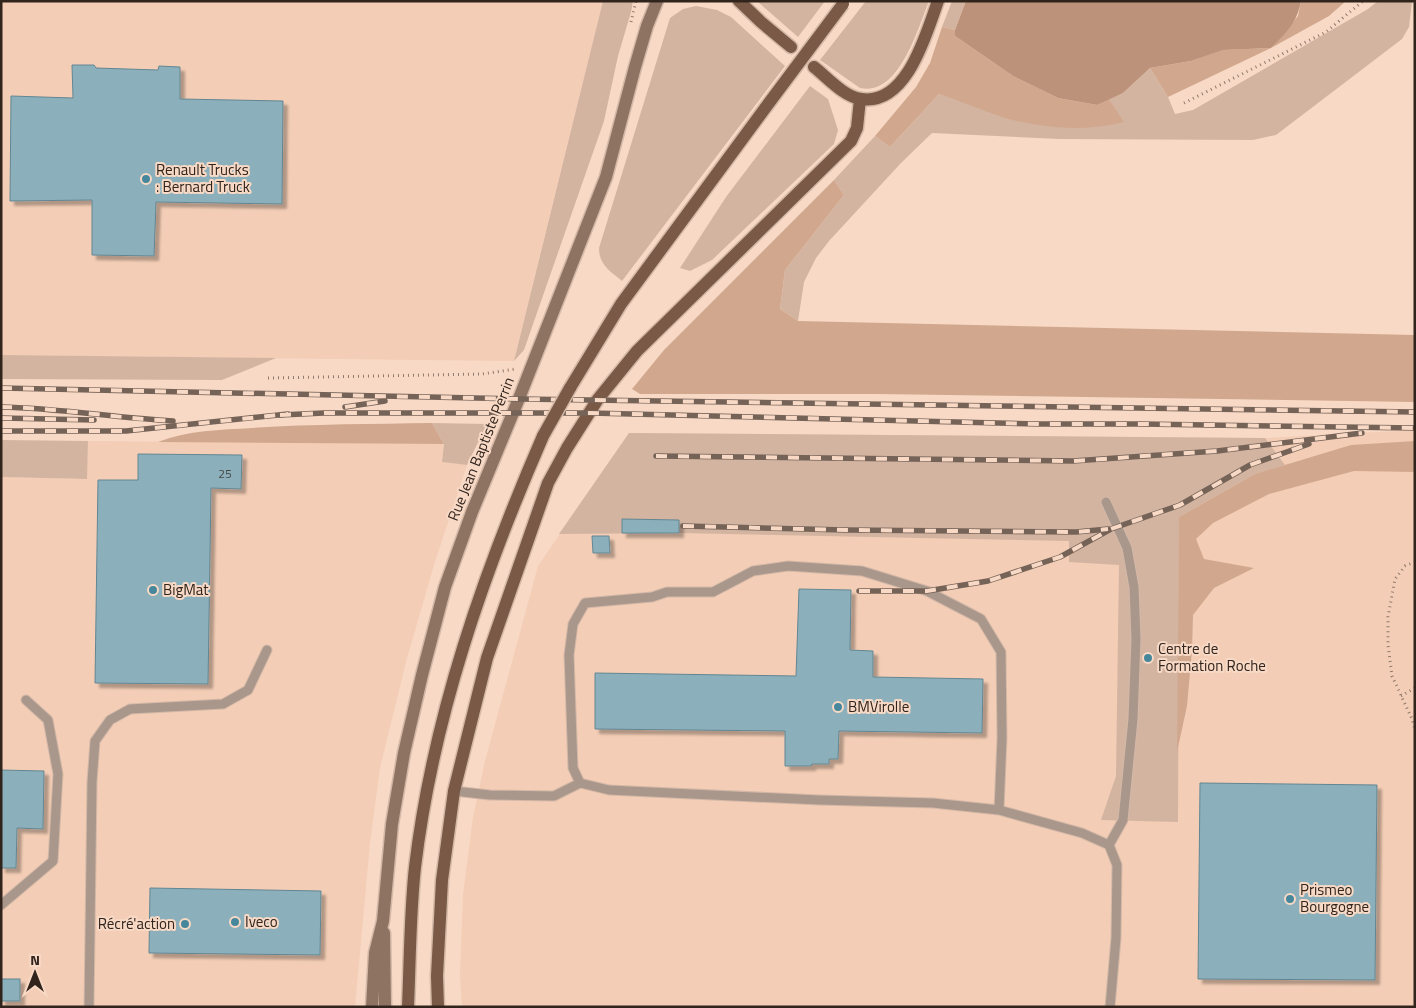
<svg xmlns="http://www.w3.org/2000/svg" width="1416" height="1008" font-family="'Titillium Web',sans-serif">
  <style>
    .built { fill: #f3cdb5 }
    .green { fill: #d3b4a1 }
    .forest { fill: #d1a88e }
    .water { fill: #bc937a }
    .building { fill: #8bb0bc; stroke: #628692; filter: url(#shadow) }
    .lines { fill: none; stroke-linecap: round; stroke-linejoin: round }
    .service-casing { stroke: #d4b8a7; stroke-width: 11 }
    .secondary-casing { stroke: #d4b8a7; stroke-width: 15 }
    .primary-casing { stroke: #d4b8a7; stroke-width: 15 }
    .path { stroke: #8f7a6d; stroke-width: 3; stroke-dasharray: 1 4; stroke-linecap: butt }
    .service { stroke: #a9978b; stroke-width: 9 }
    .secondary { stroke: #8e7363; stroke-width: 12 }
    .primary { stroke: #7a5a46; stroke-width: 12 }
    .rail-casing { stroke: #766358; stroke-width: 5.5 }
    .rail { stroke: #f8d9c5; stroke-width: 4; stroke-dasharray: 11; stroke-linecap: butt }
    .primary-bridge-casing { stroke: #d4b8a7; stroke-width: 15; stroke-linecap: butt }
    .primary-bridge { stroke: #7a5a46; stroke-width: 12 }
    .poi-dot { fill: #47879b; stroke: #f8d9c5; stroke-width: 2 }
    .labels { text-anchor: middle; stroke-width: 4; stroke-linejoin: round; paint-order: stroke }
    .number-label { font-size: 12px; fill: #474745 }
    .poi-label { font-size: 15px; fill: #30241d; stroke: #f8d9c5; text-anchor: start }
    .street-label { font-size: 15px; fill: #30241d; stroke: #f8d9c5 }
  </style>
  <defs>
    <filter id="shadow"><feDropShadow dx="4.5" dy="4.5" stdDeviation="1" flood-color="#0004"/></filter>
  </defs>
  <rect width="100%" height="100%" fill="#f8d9c5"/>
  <g class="built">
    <path d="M1 1H603L514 361 1 355Z"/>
    <path d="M1415 430V1007H462L460 975 463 895 473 817 485 761 538 566 629 433 1265 438Z"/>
    <path d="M88 441 444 444 442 462 467 465 434 565 407 658 380 768 370 843 355 1007H1V477L86 479Z"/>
  </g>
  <g class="green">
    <path d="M603 1H633L631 12 618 56 604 121 524 350 514 361Z"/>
    <path d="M757 1H825L798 37Z"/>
    <path d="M866 1H929C918 28 899 97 860 88L820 60Z"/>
    <path d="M952 1H966L955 30 942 27Z"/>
    <path d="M1378 1H1412L1409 27 1402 39 1276 135 1253 140 1059 139 932 133 901 163 829 241 816 258 804 282 798 321 780 309 785 270 844 195 834 180 875 136 890 147 939 94 962 101 1123 122 1109 99 1123 93 1150 68 1168 97 1175 114 1193 110 1368 9Z"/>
    <path d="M696 6 717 10 731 17 785 66 622 281C610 271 599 265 599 248L670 18 683 9Z"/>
    <path d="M810 86 828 99 838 130 834 144 712 260 690 271 680 268 726 197Z"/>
    <path d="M1 355 276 358 222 380 1 379Z"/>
    <path d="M432 423 487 424 467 465 442 462 444 444Z"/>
    <path d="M629 433 1265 438 1285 465 1255 474 1179 517 1178 822 1101 820 1116 776 1119 565 1069 562V541L679 533 559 534Z"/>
    <path d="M1 440 88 441 87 479 1 477Z"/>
  </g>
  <g class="forest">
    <path d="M1301 1H1346L1329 16 1271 48 1168 97 1150 68 1191 61 1222 50 1271 48 1298 16Z"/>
    <path d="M942 27 955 30V36L1013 76 1058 98 1097 105 1109 99 1124 122C1085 132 1044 129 1005 118 983 111 961 101 939 94L890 147 875 136 916 87 930 63Z"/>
    <path d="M834 180 844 195 785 270 780 309 798 321 1415 335V402L877 394H640L632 389 664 350Z"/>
    <path d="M432 423 444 444 158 442C189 430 220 430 252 428 312 424 372 424 432 423Z"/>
    <path d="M1415 441V472L1354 471 1269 494 1213 523 1196 539 1204 559 1254 568 1214 588 1193 615 1192 650 1187 706 1177 752 1179 517 1255 474 1351 445Z"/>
  </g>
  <path class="water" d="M966 1H1301C1297 23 1286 33 1271 48L1223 50 1191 61 1150 68 1123 93 1097 105 1058 98 1013 76 955 36V30Z"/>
  <g class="building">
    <path d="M72 65H94L96 68 158 70 159 66 180 67V99L283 101 282 204 156 202 154 256 92 255V200L10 201 11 96 73 98Z"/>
    <path d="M138 454 242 455 241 489 211 488 208 684 95 683 98 480H138Z"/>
    <path d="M622 519 679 520V533H622Z"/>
    <path d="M592 536H609L610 553H593Z"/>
    <path d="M799 589 851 590 850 650 873 651V677L983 679 982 733 839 731 838 759H829V764H812L811 766H785V731L595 729V673L796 676Z"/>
    <path d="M1 770 44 771 43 829 17 828 16 868H1Z"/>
    <path d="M1200 783 1377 785 1375 980 1198 979Z"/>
    <path d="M150 888 321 891 320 955 149 953Z"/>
    <rect x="1" y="979" width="19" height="22"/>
  </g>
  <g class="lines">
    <g class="service-casing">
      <g id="service">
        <path d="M1106 502 1127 548 1134 587 1136 639 1133 719 1123 820 1109 845"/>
        <path d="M454 791 490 795 554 796 580 783"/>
        <path d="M999 810 1002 738 1001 652 981 619 927 591 862 571 788 566 753 571 713 592H667L652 597 585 603 573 624 569 655 573 768 580 783 609 790 819 800 933 803 999 810 1082 833 1109 845 1117 865 1116 938 1110 1007"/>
        <path d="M1 905 53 861 58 774 48 720 26 700"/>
        <path d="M89 1007 92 782 95 741 110 720 130 709 223 704 248 690 267 650"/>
      </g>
    </g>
    <g class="secondary-casing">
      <g id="secondary">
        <path d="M384 933 385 1007"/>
        <path d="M372 1007 375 953 383 921 392 824 404 753 422 675 445 587 472 512 520 396 606 177 635 67 647 26 657 1"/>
      </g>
    </g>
    <g class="primary-casing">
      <g id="primary">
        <path d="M739 1 761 22 791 47"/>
        <path d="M814 67C828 78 843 96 861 99 907 106 926 34 938 1"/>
        <path d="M570 388 621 304 766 107"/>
        <path d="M408 1007C410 960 410 913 415 867 433 717 483 574 543 436"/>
        <path d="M438 1007 437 976 442 880 454 791 487 658 548 483 567 448 598 399 637 351 851 141 857 128 860 99"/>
      </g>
    </g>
    <g class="path">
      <path d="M631 22 636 1"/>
      <path d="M1184 103 1326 32 1363 1"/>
      <path d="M268 378 482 374 516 369"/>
      <path d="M1415 562 1405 566 1395 579 1388 617V645L1392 676 1412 719 1415 730"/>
      <path d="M1401 696 1415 688"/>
    </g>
    <use href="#service" class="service"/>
    <use href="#secondary" class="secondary"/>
    <use href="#primary" class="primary"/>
    <g class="rail-casing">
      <g id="rail">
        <path d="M1 388 519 399 1415 412"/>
        <path d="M1 407C59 408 115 418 173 421"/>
        <path d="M345 407 385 401"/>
        <path d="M280 415 324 413H590L1039 424H1142L1415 428"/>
        <path d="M1 418 94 420"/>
        <path d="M1 431H126L288 414"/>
        <path d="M656 456 1073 461 1217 451 1362 433"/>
        <path d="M683 526 846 530 1076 532 1108 529"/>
        <path d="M859 591H927L988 581 1060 557 1111 529 1180 505 1250 465 1309 444"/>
      </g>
    </g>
    <use href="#rail" class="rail"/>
    <g class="primary-bridge-casing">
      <g id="primary-bridge">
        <path d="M766 107 843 4"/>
        <path d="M543 436 570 388"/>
      </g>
    </g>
    <use href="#primary-bridge" class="primary-bridge"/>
  </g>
  <g class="poi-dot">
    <circle cx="146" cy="179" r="5"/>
    <circle cx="153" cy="590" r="5"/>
    <circle cx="1148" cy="658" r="5"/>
    <circle cx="838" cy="707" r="5"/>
    <circle cx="1290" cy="899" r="5"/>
    <circle cx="235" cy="922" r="5"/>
    <circle cx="185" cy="924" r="5"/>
  </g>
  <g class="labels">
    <g class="number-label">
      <text x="225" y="478">25</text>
    </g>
    <g class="poi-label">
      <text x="156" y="175">Renault Trucks<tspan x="156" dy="17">: Bernard Truck</tspan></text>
      <text x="163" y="595">BigMat</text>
      <text x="1158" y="654">Centre de<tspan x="1158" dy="17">Formation Roche</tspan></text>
      <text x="848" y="712">BMVirolle</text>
      <text x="1300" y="895">Prismeo<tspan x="1300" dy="17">Bourgogne</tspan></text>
      <text x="245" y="927">Iveco</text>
      <text x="175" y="929" text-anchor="end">Récré'action</text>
    </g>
    <g class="street-label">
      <text transform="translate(481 449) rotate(-68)" y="5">Rue Jean Baptiste Perrin</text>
    </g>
  </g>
  <rect width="1416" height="1008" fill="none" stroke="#30241d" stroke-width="5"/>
  <g transform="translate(35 973)" stroke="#f8d9c5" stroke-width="4" paint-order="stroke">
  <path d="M0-4L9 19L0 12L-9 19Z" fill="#30241d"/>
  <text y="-8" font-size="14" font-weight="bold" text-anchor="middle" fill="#30241d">N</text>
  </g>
</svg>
